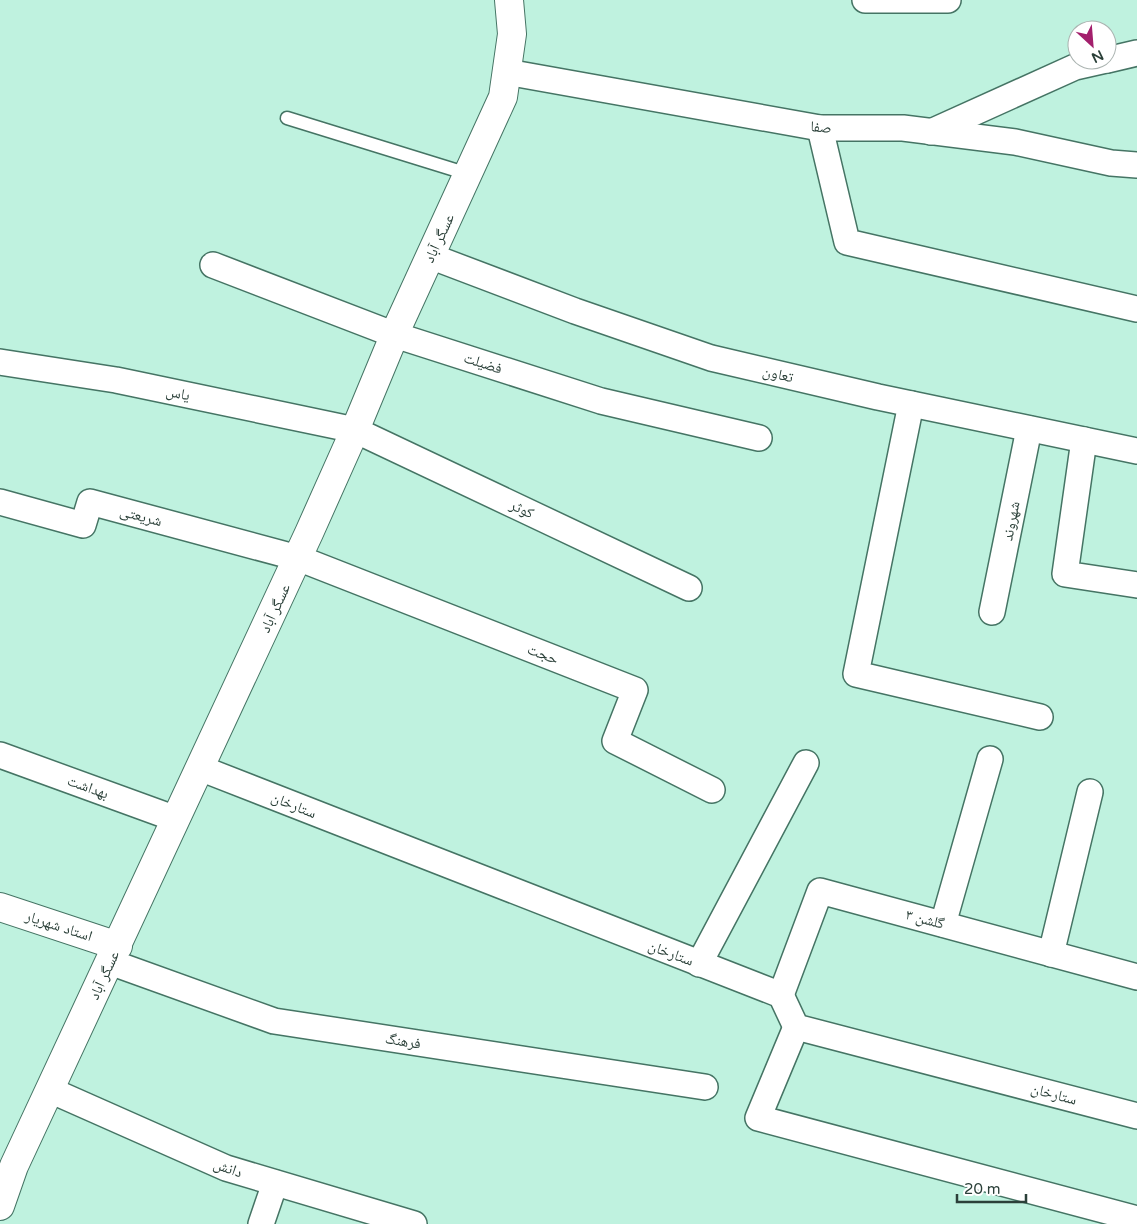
<svg xmlns="http://www.w3.org/2000/svg" width="1137" height="1224" font-family="'Varela Round','Noto Naskh Arabic',sans-serif">
  <style>
    .lines { fill: none; stroke-linecap: round; stroke-linejoin: round }
    .service-casing { stroke: #457464; stroke-width: 15 }
    .minor-casing { stroke: #457464; stroke-width: 28 }
    .tertiary-casing { stroke: #457464; stroke-width: 30 }
    .service { stroke: #fff; stroke-width: 12 }
    .minor { stroke: #fff; stroke-width: 25 }
    .tertiary { stroke: #fff; stroke-width: 28 }
    .labels { text-anchor: middle; stroke-width: 4.5; stroke-linejoin: round; paint-order: stroke }
    .street-label { font-size: 15px; fill: #2b4039; stroke: #fff }
  </style>
  <rect width="100%" height="100%" fill="#bff2df"/>
  <g class="lines">
    <g class="service-casing">
      <path id="service" d="M287 118 468 174"/>
    </g>
    <g class="minor-casing">
      <g id="minor">
        <path d="M865 0H948"/>
        <path d="M1107 60 1137 53"/>
        <path d="M507 72 820 128H903L1015 142 1111 163 1137 165"/>
        <path d="M820 128 847 242 1137 309"/>
        <path d="M931 132 1075 67 1106 60"/>
        <path d="M430 256 575 311 711 358 878 397 1137 451"/>
        <path d="M213 265 395 335 601 401 759 438"/>
        <path d="M0 362 116 380 355 430 689 588"/>
        <path d="M911 404 856 674 1040 717"/>
        <path d="M1084 440 1065 574 1137 585"/>
        <path d="M0 502 83 525 90 502 298 558 635 690 615 741 712 790"/>
        <path d="M992 612 1029 429"/>
        <path d="M0 755 176 819"/>
        <path d="M200 768 781 995 796 1027 1137 1116"/>
        <path d="M943 924 990 759"/>
        <path d="M1051 954 1090 792"/>
        <path d="M110 962 274 1021 705 1087"/>
        <path d="M699 964 806 763"/>
        <path d="M781 995 820 891 1137 977"/>
        <path d="M796 1027 758 1118 1137 1219"/>
        <path d="M50 1090 226 1168 414 1224"/>
        <path d="M261 1224 275 1183"/>
      </g>
    </g>
    <g class="tertiary-casing">
      <g id="tertiary">
        <path d="M0 907 118 946"/>
        <path d="M0 1206 14 1166 309 533 355 430 399 324 503 97 512 34 509 0"/>
      </g>
    </g>
    <use href="#service" class="service"/>
    <use href="#minor" class="minor"/>
    <use href="#tertiary" class="tertiary"/>
  </g>
  <g class="labels">
    <g class="street-label">
      <text transform="translate(821 127) rotate(5)" y="5">صفا</text>
      <text transform="translate(439 238) rotate(-65)" y="5">عسگر آباد</text>
      <text transform="translate(483 363) rotate(18)" y="5">فضیلت</text>
      <text transform="translate(778 374) rotate(13)" y="5">تعاون</text>
      <text transform="translate(178 393) rotate(12)" y="5">یاس</text>
      <text transform="translate(522 509) rotate(25)" y="5">کوثر</text>
      <text transform="translate(141 516) rotate(15)" y="5">شریعتی</text>
      <text transform="translate(1011 521) rotate(-79)" y="5">شهروند</text>
      <text transform="translate(275 608) rotate(-65)" y="5">عسگر آباد</text>
      <text transform="translate(543 654) rotate(21)" y="5">حجت</text>
      <text transform="translate(88 787) rotate(20)" y="5">بهداشت</text>
      <text transform="translate(294 805) rotate(22)" y="5">ستارخان</text>
      <text transform="translate(925 919) rotate(15)" y="5">گلشن ۳</text>
      <text transform="translate(59 926) rotate(18)" y="5">استاد شهریار</text>
      <text transform="translate(671 953) rotate(21)" y="5">ستارخان</text>
      <text transform="translate(104 975) rotate(-65)" y="5">عسگر آباد</text>
      <text transform="translate(403 1041) rotate(9)" y="5">فرهنگ</text>
      <text transform="translate(1054 1094) rotate(15)" y="5">ستارخان</text>
      <text transform="translate(228 1168) rotate(20)" y="5">دانش</text>
    </g>
  </g>
  <g transform="translate(1092 45) rotate(154)"><circle r="24" fill="#ffffff" stroke="#aab3b0"/>
  <path d="M0-4L9 19L0 12L-9 19Z" fill="#a31f6c"/>
  <text y="-8" font-size="14" font-weight="bold" text-anchor="middle" fill="#2b4039">N</text>
  </g>
  <path d="M957 1194v8h69v-8" fill="none" stroke="#2b4039" stroke-width="2.5"/>
  <text x="964" y="1194" font-size="15" fill="#2b4039" stroke="#ffffff" stroke-width="4" paint-order="stroke">20 m</text>
</svg>
